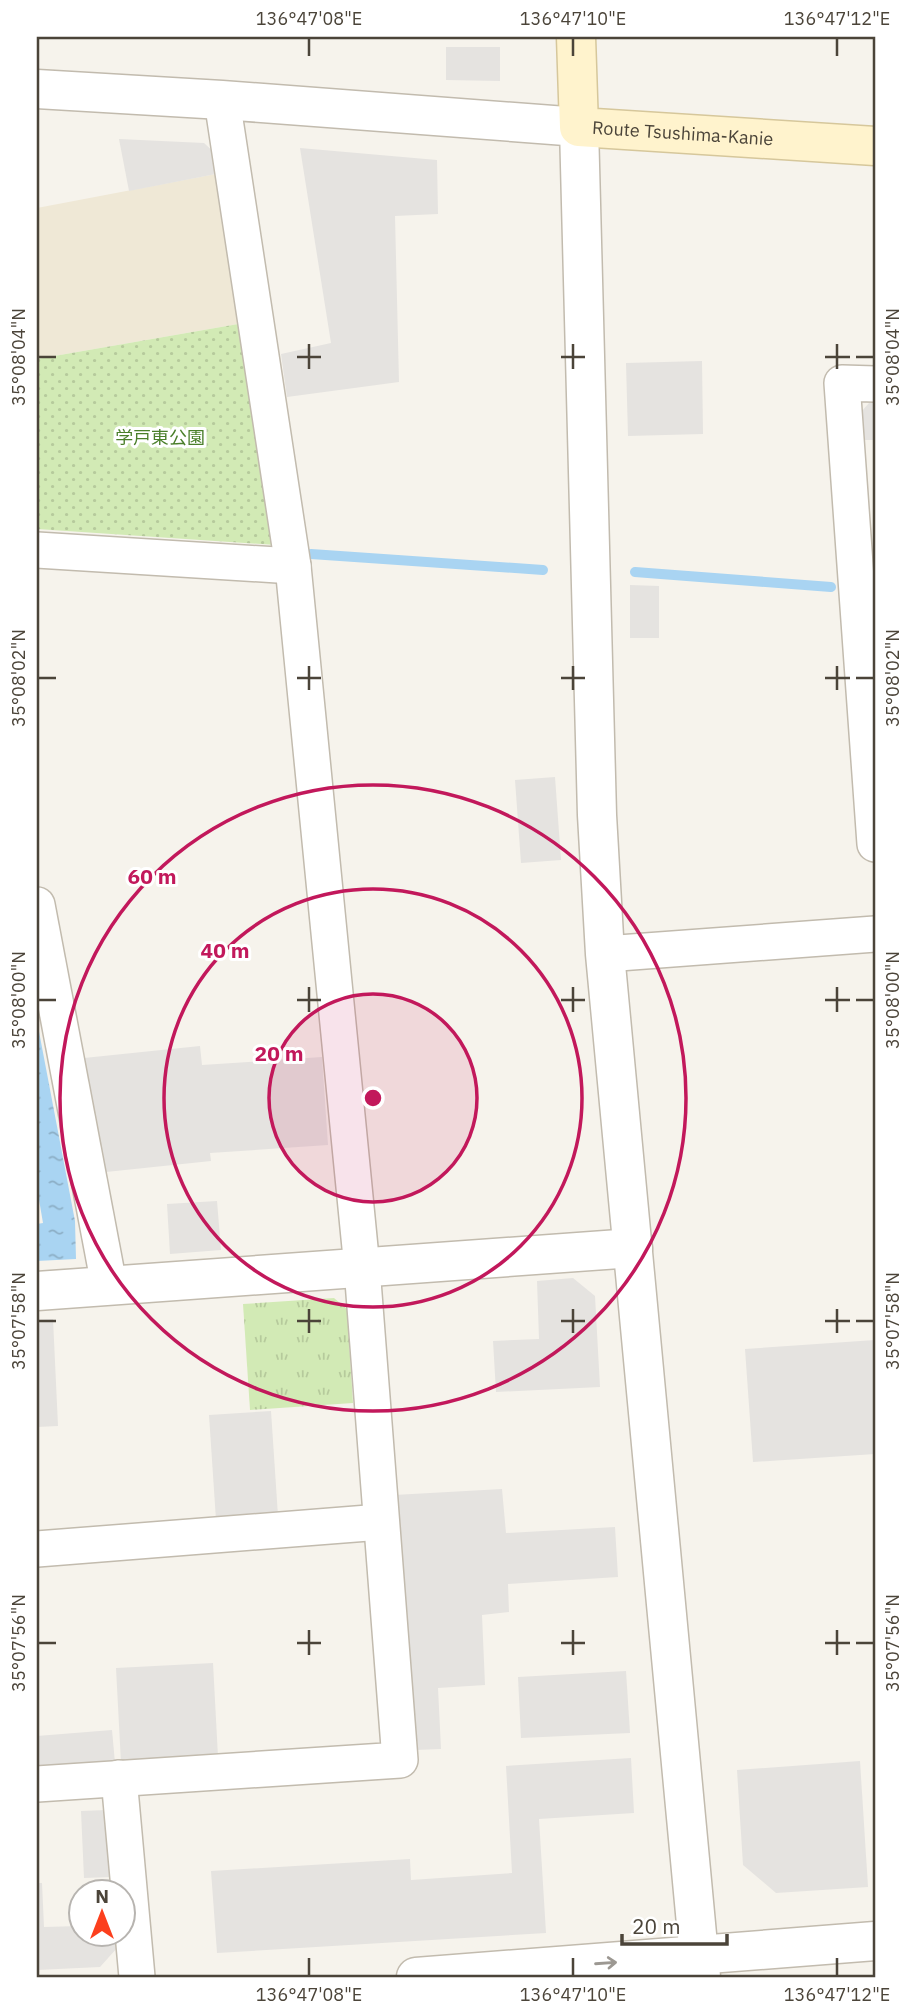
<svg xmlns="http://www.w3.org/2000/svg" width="912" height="2014" font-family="'IBM Plex Sans','Noto Sans JP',sans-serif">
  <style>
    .education { fill: #efe8d6 }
    .grass { fill: url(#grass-tufts) }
    .park { fill: url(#park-dots) }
    .parking { fill: #e5e3e0 }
    .water { fill: url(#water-ripples) }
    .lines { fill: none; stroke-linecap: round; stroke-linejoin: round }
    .stream { stroke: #a9d4f2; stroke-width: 10 }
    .minor-casing { stroke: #c2bbae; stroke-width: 38 }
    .tertiary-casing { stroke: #c2bbae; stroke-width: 41 }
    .secondary-casing { stroke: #d6c79b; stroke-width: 41 }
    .minor { stroke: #fff; stroke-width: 35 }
    .tertiary { stroke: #fff; stroke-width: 38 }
    .secondary { stroke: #fff3cd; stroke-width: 38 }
    .oneway { stroke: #9c9892 }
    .ticks { fill: none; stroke: #4b4439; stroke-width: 2.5 }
    .ring { fill: none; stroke: #c2185b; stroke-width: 3.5 }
    .labels { text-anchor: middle; stroke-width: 6; stroke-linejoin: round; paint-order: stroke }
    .street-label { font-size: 18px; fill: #4b4439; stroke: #fff }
    .park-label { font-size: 18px; fill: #4a7f2a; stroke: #fff }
    .centre { fill: #c2185b; stroke: #fff; stroke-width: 3.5 }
    .ring-label { font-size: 21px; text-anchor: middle; font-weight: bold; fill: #c2185b; stroke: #fff; stroke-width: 6; stroke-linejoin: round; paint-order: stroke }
    .neatline { fill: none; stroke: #4b4439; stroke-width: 2.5 }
    .ticks-label { font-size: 18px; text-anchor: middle; fill: #4b4439 }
  </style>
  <defs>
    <pattern id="grass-tufts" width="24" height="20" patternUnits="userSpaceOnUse" patternTransform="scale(1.75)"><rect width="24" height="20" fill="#d2eab5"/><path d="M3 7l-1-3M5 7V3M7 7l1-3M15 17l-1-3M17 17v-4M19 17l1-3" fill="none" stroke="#b6ca9c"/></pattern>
    <pattern id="park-dots" width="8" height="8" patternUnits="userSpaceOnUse" patternTransform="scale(1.75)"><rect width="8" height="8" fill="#d2eab5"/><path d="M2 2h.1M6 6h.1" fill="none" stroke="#b6ca9c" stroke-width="1.8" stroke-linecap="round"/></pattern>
    <pattern id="water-ripples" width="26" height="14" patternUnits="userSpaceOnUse" patternTransform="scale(1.75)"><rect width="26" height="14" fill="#a9d4f2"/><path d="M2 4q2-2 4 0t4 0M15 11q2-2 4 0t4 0" fill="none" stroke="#8caec5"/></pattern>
  </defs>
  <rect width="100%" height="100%" fill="#f6f3ec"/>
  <path class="education" d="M221 173 244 323 37 359V208Z"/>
  <path class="grass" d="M334 1298 347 1309 353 1403 250 1410 243 1304Z"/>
  <path class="park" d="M244 323 276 545 37 529V359Z"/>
  <g class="parking">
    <path d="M446 47H500V81L446 80Z"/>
    <path d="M119 139 204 143 218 156 221 173 129 191Z"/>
    <path d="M300 148 437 160 438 214 395 216 399 382 287 397 281 354 331 343Z"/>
    <path d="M702 361 703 434 628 436 626 363Z"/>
    <path d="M869 403H875V440H865L861 412Z"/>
    <path d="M630 585 659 586V638H630Z"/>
    <path d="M555 777 561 860 521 863 515 780Z"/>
    <path d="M200 1046 202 1065 322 1057 328 1145 210 1153 211 1161 106 1172 84 1058Z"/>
    <path d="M217 1201 221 1250 170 1254 167 1204Z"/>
    <path d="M573 1278 595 1296 600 1387 496 1392 493 1341 539 1339 537 1281Z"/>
    <path d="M53 1319 58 1426 37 1427V1320Z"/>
    <path d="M875 1340V1454L753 1462 745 1349Z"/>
    <path d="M271 1411 278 1516 216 1520 209 1415Z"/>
    <path d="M502 1489 506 1533 615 1527 618 1577 508 1584 509 1612 482 1615 485 1685 438 1688 441 1749 415 1750 394 1495Z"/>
    <path d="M213 1663 218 1757 121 1763 116 1668Z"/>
    <path d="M626 1671 630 1733 521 1738 518 1677Z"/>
    <path d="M112 1730 115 1763 37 1770V1736Z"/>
    <path d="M631 1758 634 1813 539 1819 546 1933 217 1953 211 1871 410 1859 411 1880 512 1873 506 1766Z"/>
    <path d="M860 1761 868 1887 776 1893 743 1865 737 1770Z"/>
    <path d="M107 1810 111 1877 84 1878 81 1811Z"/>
    <path d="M37 1883H42L44 1927 80 1926V1934H116L117 1948 100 1967 37 1970Z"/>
  </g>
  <path class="water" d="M37 1021 75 1221 76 1259 37 1261V1224L43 1223 37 1188Z"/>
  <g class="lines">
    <g class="stream">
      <path d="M311 554 543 570"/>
      <path d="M635 572 831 587"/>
    </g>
    <g class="minor-casing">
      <g id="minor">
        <path d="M875 384 842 383 875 844"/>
        <path d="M37 550 293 566"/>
        <path d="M37 905 109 1285"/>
        <path d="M605 954 875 934"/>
        <path d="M37 1549 381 1522"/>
        <path d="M119 1778 137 1977"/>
        <path d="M37 1784 400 1760 362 1268 293 566 222 100"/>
      </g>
    </g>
    <g class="tertiary-casing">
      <g id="tertiary">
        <path d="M37 89 222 100 579 127 597 815 605 954 701 1977"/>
        <path d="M37 1291 633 1248"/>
        <path d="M416 1977 875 1941"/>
      </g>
    </g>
    <g class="secondary-casing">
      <g id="secondary">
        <path id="s1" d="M576 37 579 127 875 146"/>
      </g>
    </g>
    <use href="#minor" class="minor"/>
    <use href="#tertiary" class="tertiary"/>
    <use href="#secondary" class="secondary"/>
  </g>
  <defs><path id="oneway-shaft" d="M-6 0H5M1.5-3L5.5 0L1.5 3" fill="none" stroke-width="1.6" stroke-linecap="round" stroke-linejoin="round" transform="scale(1.75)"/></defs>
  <use class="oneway" href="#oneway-shaft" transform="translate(606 1963) rotate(-4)"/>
  <path class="ticks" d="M309 38V56M573 38V56M837 38V56M309 344V369M573 344V369M837 344V369M38 357H56M297 357H321M561 357H585M825 357H850M856 357H874M309 666V690M573 666V690M837 666V690M38 678H56M297 678H321M561 678H585M825 678H850M856 678H874M309 987V1012M573 987V1012M837 987V1012M38 1000H56M297 1000H321M561 1000H585M825 1000H850M856 1000H874M309 1309V1333M573 1309V1333M837 1309V1333M38 1321H56M297 1321H321M561 1321H585M825 1321H850M856 1321H874M309 1630V1655M573 1630V1655M837 1630V1655M38 1643H56M297 1643H321M561 1643H585M825 1643H850M856 1643H874M309 1958V1976M573 1958V1976M837 1958V1976"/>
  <circle cx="373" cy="1098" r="104" fill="#c2185b" fill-opacity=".12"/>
  <g class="ring">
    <circle cx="373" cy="1098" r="104"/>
    <circle cx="373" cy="1098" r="209"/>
    <circle cx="373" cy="1098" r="313"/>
  </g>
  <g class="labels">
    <g class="street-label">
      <text dy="6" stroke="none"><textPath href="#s1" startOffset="194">Route Tsushima-Kanie</textPath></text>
    </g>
    <g class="park-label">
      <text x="160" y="444">学戸東公園</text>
    </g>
  </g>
  <circle cx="373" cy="1098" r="10" class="centre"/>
  <g class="ring-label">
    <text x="152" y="884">60 m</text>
    <text x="225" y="958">40 m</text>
    <text x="279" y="1061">20 m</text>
  </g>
  <rect width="912" height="2014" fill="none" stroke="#ffffff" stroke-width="77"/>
  <g transform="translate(102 1913)"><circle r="33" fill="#ffffff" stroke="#b7b4b0" stroke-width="2"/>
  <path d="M0-5L12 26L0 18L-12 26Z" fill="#fc3f1d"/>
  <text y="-10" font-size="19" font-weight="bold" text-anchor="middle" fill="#4b4439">N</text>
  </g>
  <path d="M622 1934v10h105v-10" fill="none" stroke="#4b4439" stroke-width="3.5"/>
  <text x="632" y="1934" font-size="21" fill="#4b4439" stroke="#ffffff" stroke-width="5" paint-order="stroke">20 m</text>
  <rect x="38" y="38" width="836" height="1938" class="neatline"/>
  <g class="ticks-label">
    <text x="309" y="25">136°47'08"E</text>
    <text x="573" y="25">136°47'10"E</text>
    <text x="837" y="25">136°47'12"E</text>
    <text transform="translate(19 357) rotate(-90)" y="6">35°08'04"N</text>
    <text transform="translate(893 357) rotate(-90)" y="6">35°08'04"N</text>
    <text transform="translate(19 678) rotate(-90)" y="6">35°08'02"N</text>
    <text transform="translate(893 678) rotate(-90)" y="6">35°08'02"N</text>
    <text transform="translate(19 1000) rotate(-90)" y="6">35°08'00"N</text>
    <text transform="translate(893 1000) rotate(-90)" y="6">35°08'00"N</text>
    <text transform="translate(19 1321) rotate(-90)" y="6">35°07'58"N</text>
    <text transform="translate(893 1321) rotate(-90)" y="6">35°07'58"N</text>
    <text transform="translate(19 1643) rotate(-90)" y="6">35°07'56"N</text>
    <text transform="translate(893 1643) rotate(-90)" y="6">35°07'56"N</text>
    <text x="309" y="2001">136°47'08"E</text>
    <text x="573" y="2001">136°47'10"E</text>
    <text x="837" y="2001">136°47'12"E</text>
  </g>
</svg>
